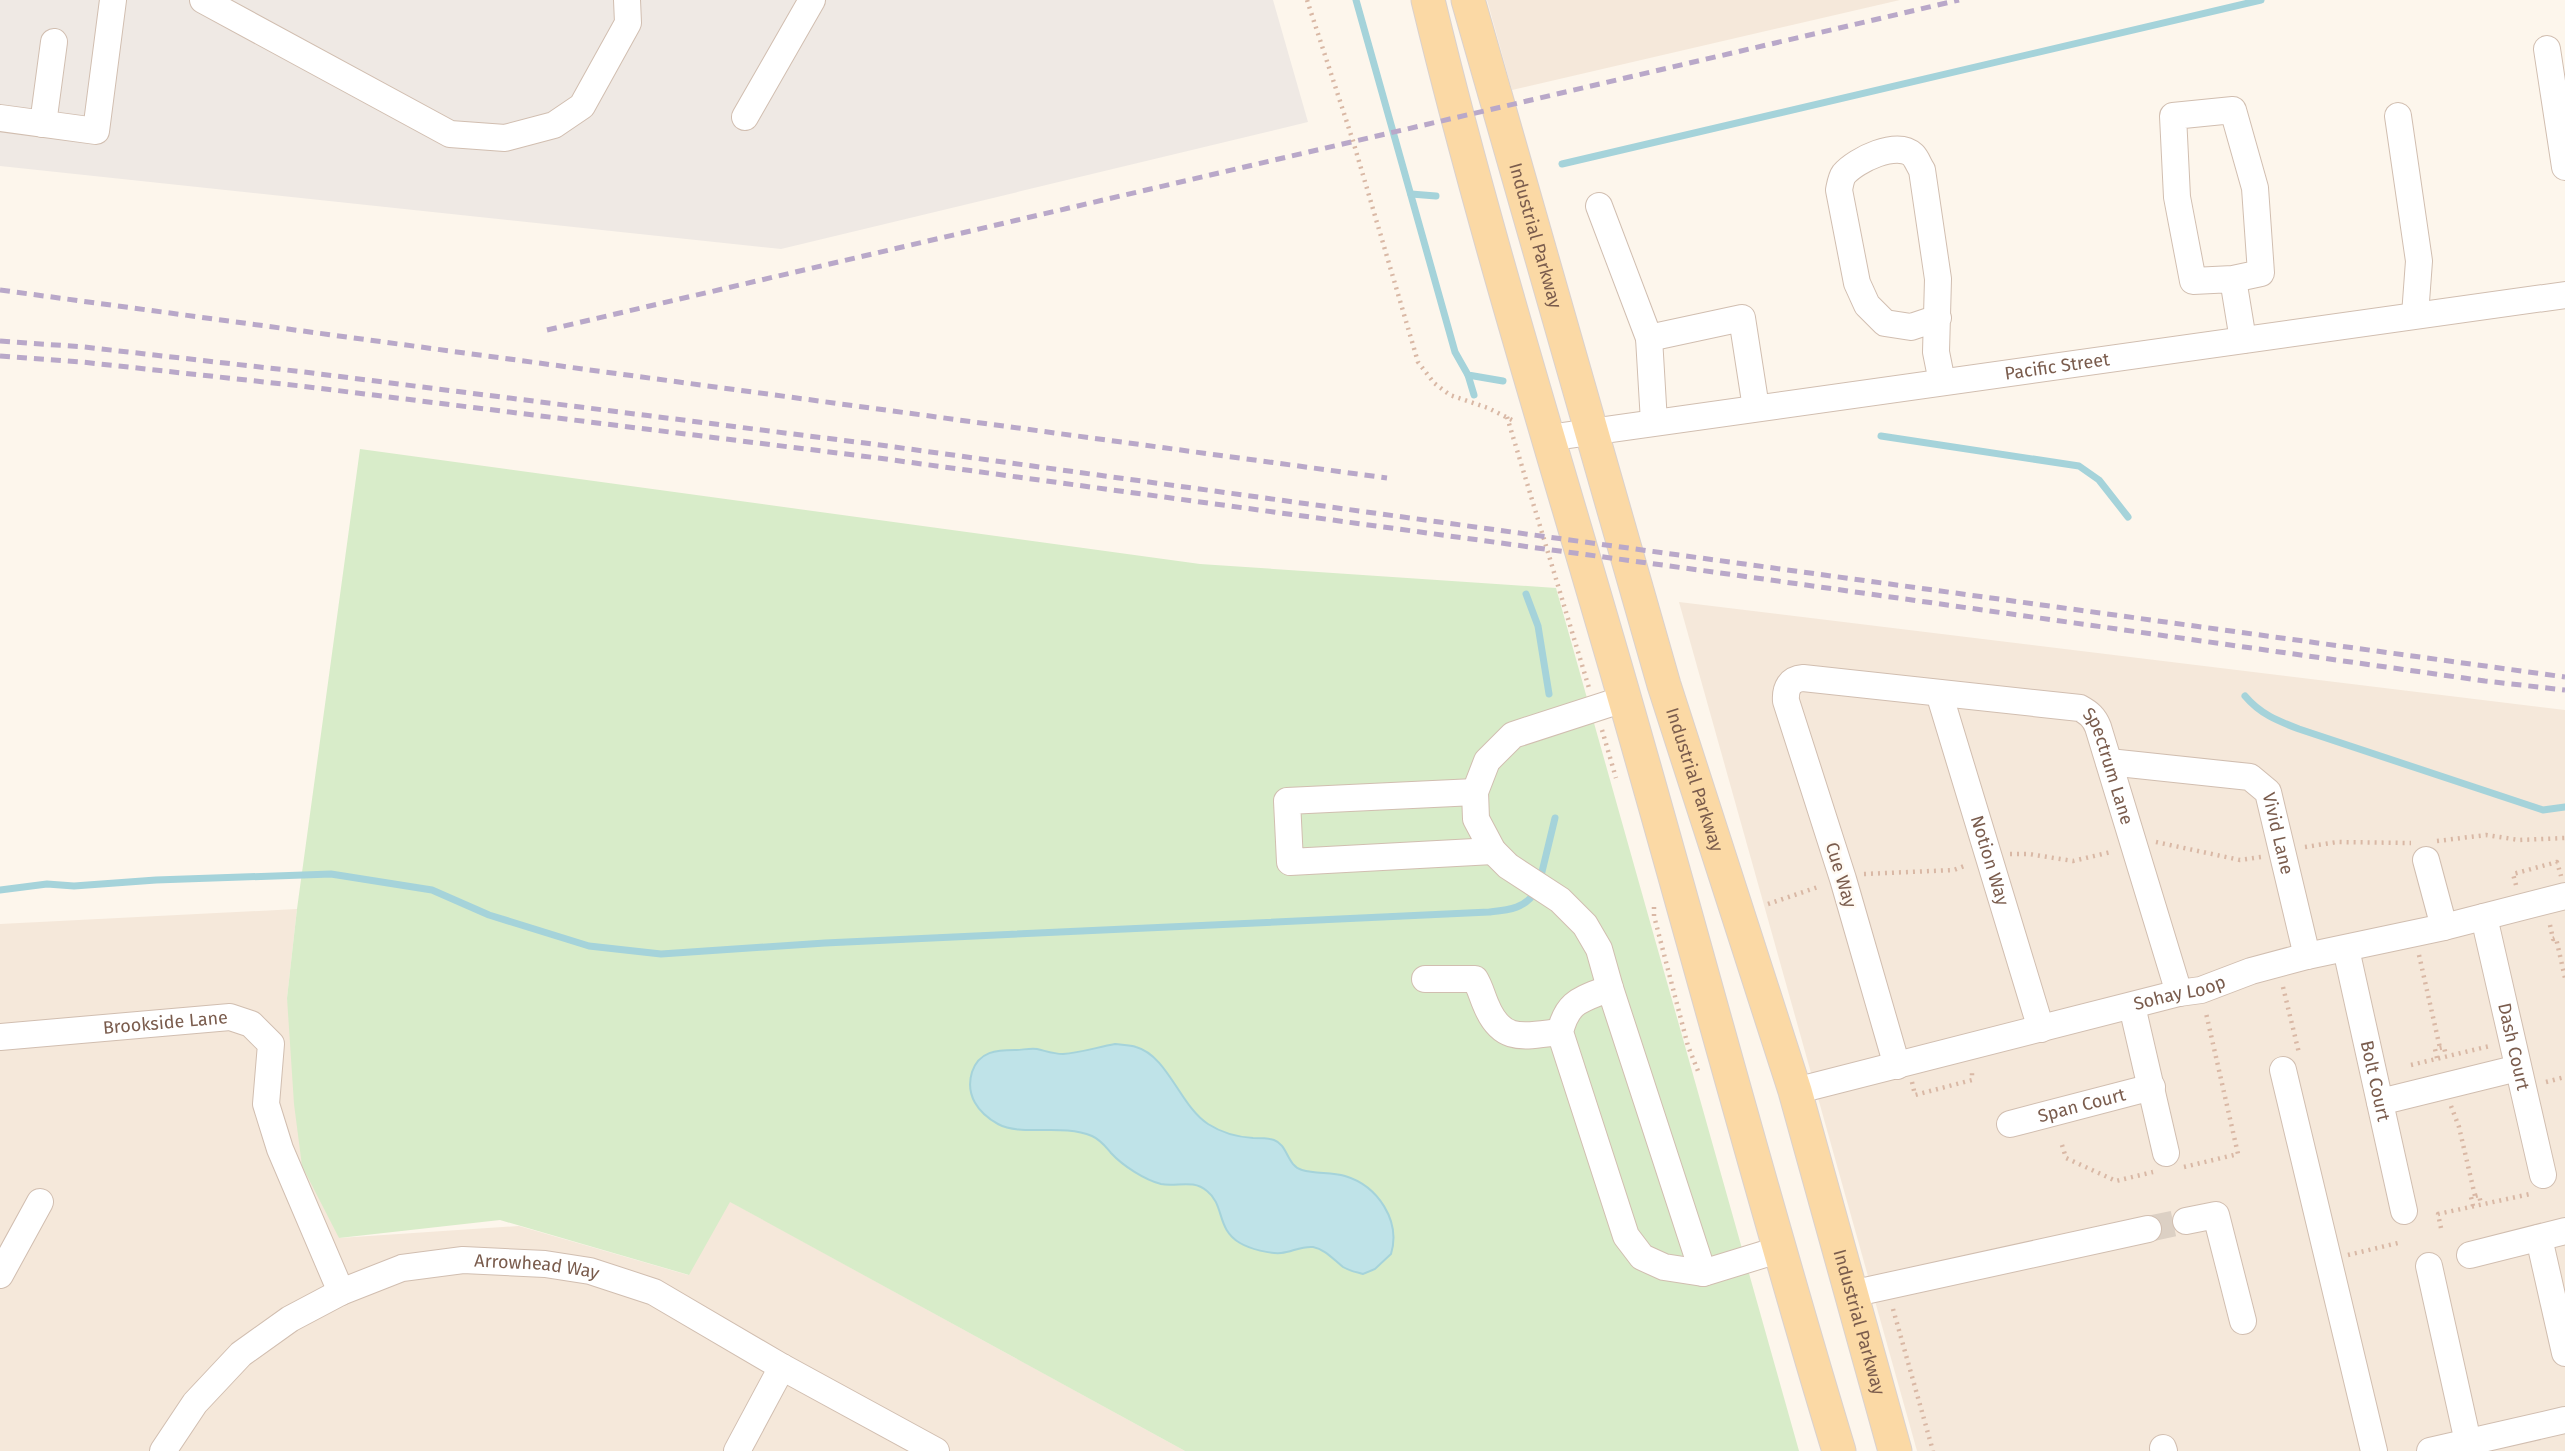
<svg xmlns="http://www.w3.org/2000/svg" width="2565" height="1451" font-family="'Fira Sans',sans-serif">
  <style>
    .residential { fill: #f5e8da }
    .industrial { fill: #efe9e4 }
    .green { fill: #d8ecc9 }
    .water { fill: #bfe3e8; stroke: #a5d3da; stroke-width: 2 }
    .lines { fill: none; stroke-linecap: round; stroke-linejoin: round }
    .stream { stroke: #a5d3da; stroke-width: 7 }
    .minor-tunnel { stroke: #dcd0c4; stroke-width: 26; stroke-dasharray: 26 13; stroke-linecap: butt }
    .minor-casing { stroke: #d1beb0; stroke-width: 28 }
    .major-casing { stroke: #dad1cd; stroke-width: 35 }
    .path { stroke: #d9b8a5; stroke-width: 4.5; stroke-dasharray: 2 5; stroke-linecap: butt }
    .minor { stroke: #fff; stroke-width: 26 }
    .major { stroke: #fbd9a5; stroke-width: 33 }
    .rail { stroke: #b9a8c9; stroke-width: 5; stroke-dasharray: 10 7; stroke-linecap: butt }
    .labels { text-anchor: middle; stroke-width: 5; stroke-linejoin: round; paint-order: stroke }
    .street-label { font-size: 18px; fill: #7a5c4d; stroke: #fffaf3 }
  </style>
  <rect width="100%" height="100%" fill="#fdf6ec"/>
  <g class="residential">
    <path d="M1487 0H1900L1512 90Z"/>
    <path d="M1679 602 2565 710V1451H1917Z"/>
    <path d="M297 909 287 998 339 1238 519 1226 688 1275 729 1201 1185 1451H0V924Z"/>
  </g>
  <path class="industrial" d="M0 0H1273L1308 122 781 249 0 166Z"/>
  <path class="green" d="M360 449 1200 564 1556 588 1799 1451H1185L730 1202 689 1275 500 1220 339 1238 302 1166 294 1104 287 998 297 909Z"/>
  <path class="water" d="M1115 1044C1122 1045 1130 1045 1136 1047 1168 1056 1180 1106 1208 1124 1222 1133 1236 1137 1253 1138 1260 1138 1268 1138 1274 1140 1288 1145 1287 1166 1302 1170 1316 1174 1331 1172 1345 1176 1378 1186 1401 1221 1391 1254L1375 1269 1363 1274C1356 1272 1350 1271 1343 1267 1334 1260 1325 1249 1313 1247 1301 1246 1292 1252 1281 1253 1270 1254 1250 1249 1240 1243 1216 1229 1225 1205 1207 1191 1193 1179 1177 1187 1161 1184 1145 1180 1123 1166 1111 1153 1105 1146 1101 1140 1092 1136 1061 1123 1022 1137 998 1124 978 1113 965 1095 972 1072 979 1051 997 1050 1015 1050 1022 1050 1030 1048 1037 1049 1046 1051 1053 1054 1063 1054 1080 1053 1098 1047 1115 1044Z"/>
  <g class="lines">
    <g class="stream">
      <path d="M1356 0 1455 352 1468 375 1503 381"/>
      <path d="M1562 164 2261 0"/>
      <path d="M1411 194 1436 196"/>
      <path d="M1468 375 1474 395"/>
      <path d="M1881 436 2079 466 2099 480 2128 517"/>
      <path d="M1526 594 1538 626 1549 694"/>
      <path d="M2245 696C2260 714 2278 721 2299 729L2543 810 2565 807"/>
      <path d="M1540 880 1555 818"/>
      <path d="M0 890 47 884 74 886 156 880 331 874 432 890 489 915 589 946 661 954 825 943 1489 912C1508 910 1525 909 1536 891"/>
    </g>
    <path class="minor-tunnel" d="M2148 1229 2186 1221"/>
    <g class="minor-casing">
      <g id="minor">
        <path d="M203 0 450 134 505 138 554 125 582 106 628 23 627 0"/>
        <path d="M2547 49 2565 167"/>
        <path d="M2398 116 2419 261 2415 315"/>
        <path d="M745 117 812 0"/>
        <path d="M0 118 96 131 113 0"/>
        <path d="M43 124 54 42"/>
        <path d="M1599 206 1649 338 1654 422"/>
        <path d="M2233 279 2193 281 2177 197 2173 116 2233 110 2255 188 2261 273 2233 279 2243 340"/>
        <path d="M1938 318 1911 327 1885 323 1867 305 1857 283 1839 190C1840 185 1841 178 1844 174 1856 160 1897 140 1913 155 1917 159 1919 166 1922 170L1938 279 1936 352 1942 382"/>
        <path d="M1649 338 1742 318 1756 408"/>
        <path id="s1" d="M1548 438 2565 295"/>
        <path id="s2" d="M1939 693 2041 1029"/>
        <path d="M1624 699 1513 735 1487 761 1475 792 1476 819 1493 851 1508 866 1560 900 1585 925 1599 949 1610 988 1703 1273"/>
        <path id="s3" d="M2109 762 2250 777 2268 792 2307 956"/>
        <path d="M1475 792 1287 801 1290 862 1493 851"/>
        <path d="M2426 860 2444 927"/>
        <path id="s4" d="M2484 917 2543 1175"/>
        <path id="s5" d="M2346 949 2404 1211"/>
        <path d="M1425 979H1475C1480 987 1482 996 1486 1005 1502 1044 1524 1036 1560 1032"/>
        <path d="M1610 988C1581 1000 1568 1000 1560 1032L1626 1236 1642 1257 1664 1267 1703 1273 1778 1250"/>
        <path d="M2132 1006 2166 1153"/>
        <path id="s6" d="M0 1037 230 1017 251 1024 271 1044 266 1104 280 1149 341 1292"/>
        <path id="s7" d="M1897 1066 1843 879 1786 701C1785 688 1790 679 1803 678L2080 708C2089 713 2094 717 2098 727L2179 993"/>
        <path d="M2283 1070 2374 1451"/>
        <path id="s8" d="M1795 1091 2179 993 2201 990 2251 971 2307 956 2444 927 2565 896"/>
        <path d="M2380 1102 2518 1068"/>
        <path id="s9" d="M2010 1124 2152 1087"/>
        <path d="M2186 1221 2216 1215 2243 1321"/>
        <path d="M2539 1238 2565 1353"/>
        <path d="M2470 1255 2565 1231"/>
        <path d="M2429 1266 2468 1442"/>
        <path d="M0 1275 40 1202"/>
        <path d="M1851 1294 2148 1229"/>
        <path d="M2163 1448 2164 1451"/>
        <path id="s10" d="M163 1451 195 1403 241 1354 290 1319 341 1292 402 1268 463 1260 545 1264 590 1271 654 1292 782 1367 936 1451"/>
        <path d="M737 1451 782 1367"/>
        <path d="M2430 1451 2565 1420"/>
      </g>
    </g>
    <g class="major-casing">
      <g id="major">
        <path d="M1428 0C1485 236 1558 467 1625 700 1697 950 1763 1202 1839 1451"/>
        <path id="s11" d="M1468 0 1664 685 1795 1091 1895 1451"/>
      </g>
    </g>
    <g class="path">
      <path d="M1307 0 1353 141 1418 362 1434 383 1450 395 1488 408 1516 422"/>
      <path d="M1507 417 1589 688"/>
      <path d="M1602 730 1616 778"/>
      <path d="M2437 841 2486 835 2519 840 2565 838"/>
      <path d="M2156 842 2240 860 2261 857"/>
      <path d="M2305 847 2337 842 2411 843"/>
      <path d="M2010 854H2029L2073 861 2111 852"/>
      <path d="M1864 874 1954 870 1967 865"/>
      <path d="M2516 885 2513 874 2557 862 2561 876"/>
      <path d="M1768 904 1821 886"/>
      <path d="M1654 907V916L1688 1046 1698 1071"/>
      <path d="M2550 925 2553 939 2556 938 2565 978"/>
      <path d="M2419 955 2440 1048"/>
      <path d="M2283 987 2299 1053"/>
      <path d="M2437 1058 2435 1049 2444 1047 2446 1056"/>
      <path d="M2411 1065 2490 1046"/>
      <path d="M1912 1082 1915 1095 1972 1080V1070"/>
      <path d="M2546 1082 2565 1077"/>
      <path d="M2451 1106 2459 1127 2475 1196"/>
      <path d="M2062 1145 2066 1158 2116 1181 2153 1172"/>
      <path d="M2184 1167 2238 1154 2206 1013"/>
      <path d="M2473 1206 2471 1197 2479 1195 2481 1204"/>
      <path d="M2441 1228 2438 1214 2530 1194"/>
      <path d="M2348 1255 2402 1242"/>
      <path d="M1893 1309 1933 1451"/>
    </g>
    <use href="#minor" class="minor"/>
    <use href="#major" class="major"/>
    <g class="rail">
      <path d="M0 290 1387 478"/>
      <path d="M547 330 1959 0"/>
      <path d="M0 341 84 347 304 372 880 445 2565 677"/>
      <path d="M0 356 82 362 301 386 878 458 1728 574 2485 681 2565 690"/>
    </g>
  </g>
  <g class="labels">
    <g class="street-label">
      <text dy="6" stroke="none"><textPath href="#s11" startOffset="245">Industrial Parkway</textPath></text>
      <text dy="6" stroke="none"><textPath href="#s1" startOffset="514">Pacific Street</textPath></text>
      <text dy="6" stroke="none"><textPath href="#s7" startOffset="760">Spectrum Lane</textPath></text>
      <text dy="6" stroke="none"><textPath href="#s11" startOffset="812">Industrial Parkway</textPath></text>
      <text dy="6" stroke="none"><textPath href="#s3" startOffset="208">Vivid Lane</textPath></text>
      <text dy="6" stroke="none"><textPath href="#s2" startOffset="175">Notion Way</textPath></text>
      <text transform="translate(1841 875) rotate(73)" y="6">Cue Way</text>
      <text dy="6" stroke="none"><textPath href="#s8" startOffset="397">Sohay Loop</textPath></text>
      <text dy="6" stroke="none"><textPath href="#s6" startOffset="166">Brookside Lane</textPath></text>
      <text dy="6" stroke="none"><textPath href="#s4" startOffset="133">Dash Court</textPath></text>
      <text dy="6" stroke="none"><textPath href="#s5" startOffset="135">Bolt Court</textPath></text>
      <text dy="6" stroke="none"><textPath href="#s9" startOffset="74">Span Court</textPath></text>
      <text dy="6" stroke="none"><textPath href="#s10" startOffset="444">Arrowhead Way</textPath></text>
      <text dy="6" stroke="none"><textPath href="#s11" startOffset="1379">Industrial Parkway</textPath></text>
    </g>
  </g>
</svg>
